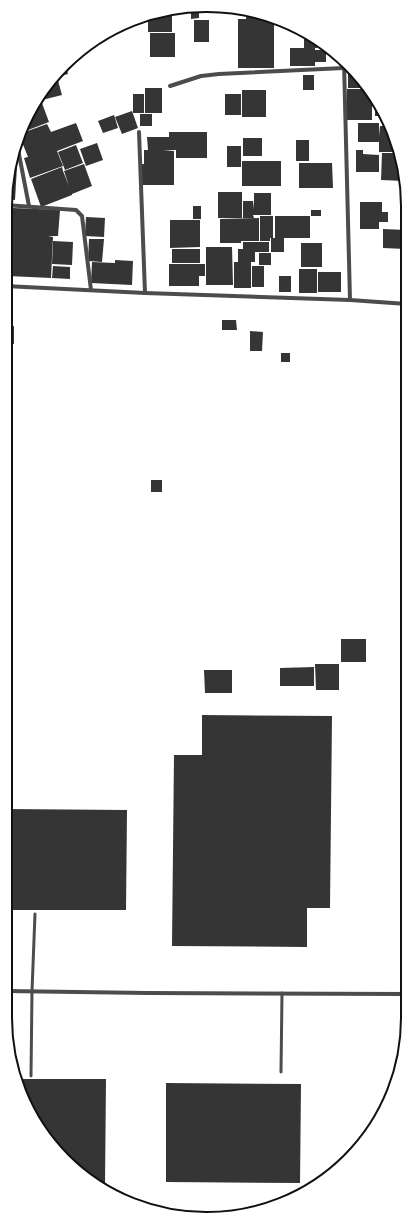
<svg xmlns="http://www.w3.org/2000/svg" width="413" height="1224" font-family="'Exo 2',sans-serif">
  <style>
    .building { fill: #353535 }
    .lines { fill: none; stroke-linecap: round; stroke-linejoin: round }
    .service { stroke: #4c4c4c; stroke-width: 3 }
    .minor { stroke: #4c4c4c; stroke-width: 4 }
    .rim { fill: none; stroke: #111; stroke-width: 2 }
  </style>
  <rect width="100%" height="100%" fill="#fff"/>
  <g class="building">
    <path d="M191 8H199V18L191 19Z"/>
    <path d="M246 11 258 12 264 14V19H274V68H238V19H246Z"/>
    <path d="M161 13H172V32H148V18Z"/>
    <rect x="194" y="20" width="15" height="22"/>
    <path d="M285 23 295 27H285Z"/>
    <rect x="150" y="33" width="25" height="24"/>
    <path d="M304 33H308L316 39 317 48H315V50H326V62H315V66H290V48H304Z"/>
    <path d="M66 66 68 74 57 77 62 95 38 101 47 84Z"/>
    <path d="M348 67H350L358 73 368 88H348Z"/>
    <rect x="303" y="75" width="11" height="15"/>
    <rect x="145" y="88" width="17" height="25"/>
    <path d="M347 89H368L372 95V120H347Z"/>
    <rect x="242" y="90" width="24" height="27"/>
    <rect x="133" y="94" width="11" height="19"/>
    <rect x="225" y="94" width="16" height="21"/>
    <path d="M375 99 387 116H375Z"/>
    <path d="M42 103 49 122 23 132 36 105Z"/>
    <path d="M132 111 138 128 122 134 115 117Z"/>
    <rect x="140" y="114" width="12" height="12"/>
    <path d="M114 115 118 128 103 133 98 121Z"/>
    <path d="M76 123 83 141 57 151 63 166 30 178 24 158 28 157 20 137 22 133 47 124 51 132Z"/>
    <path d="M358 123H379V136L380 126H390L398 152H379V142H358Z"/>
    <path d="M169 132H207V158H176V150H163L174 151V185H142V164H144V150H148L147 137H169Z"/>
    <rect x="243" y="138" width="19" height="18"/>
    <rect x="296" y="140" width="13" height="21"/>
    <path d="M97 143 103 160 86 166 80 149Z"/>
    <path d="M76 145 83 163 65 170 58 152Z"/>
    <rect x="227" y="146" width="14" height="21"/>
    <path d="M14 150H18L15 200 6 199 12 155Z"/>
    <path d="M356 150H363V154L379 155V172H356Z"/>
    <path d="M382 153H398L405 174 404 181 381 180Z"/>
    <rect x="242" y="161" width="17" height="25"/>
    <rect x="259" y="161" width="22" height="25"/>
    <path d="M299 163H332L333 188H299Z"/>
    <path d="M84 164 92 186 72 194V195L41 207 31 179 62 167 63 171 62 172 63 171 69 186 64 171Z"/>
    <rect x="218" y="192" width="24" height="26"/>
    <path d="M254 193H271V215H253L254 218H243V201H253L254 209Z"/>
    <path d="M360 202H382V212H388V222H379V229H360Z"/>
    <path d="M5 206H13L11 238H5Z"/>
    <rect x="193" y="206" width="8" height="13"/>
    <path d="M13 208 60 210 58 236H48L53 237 51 278 8 276 9 252H11H9L10 239H12Z"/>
    <rect x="311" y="210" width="10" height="6"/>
    <path d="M260 216H273V238H270V241H260Z"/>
    <rect x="275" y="216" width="35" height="22"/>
    <path d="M86 217 105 218 104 237 85 236Z"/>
    <path d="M259 218V241H241V243H220V219Z"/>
    <path d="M170 220H200V247L170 248Z"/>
    <path d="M383 229 406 230V249L383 248Z"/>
    <rect x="271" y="238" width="13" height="14"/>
    <path d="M5 239H7L6 272H5Z"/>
    <path d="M89 239H104L102 262 88 261Z"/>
    <path d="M53 241 73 242 72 265 52 264Z"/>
    <path d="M243 242H255V262H251V288H234V262H238V249H243Z"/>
    <rect x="255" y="242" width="14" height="10"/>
    <rect x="301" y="243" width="21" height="24"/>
    <path d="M206 247H232L233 285H206Z"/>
    <rect x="172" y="249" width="28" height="14"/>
    <rect x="259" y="253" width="12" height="12"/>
    <path d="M115 260 133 261 132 285 91 283 92 262 115 263Z"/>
    <path d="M169 264H205V276H199V286H169Z"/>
    <path d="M53 266 70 267V279L52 278Z"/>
    <rect x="252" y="266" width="12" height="21"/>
    <rect x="299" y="269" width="18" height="24"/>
    <rect x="318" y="272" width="23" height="20"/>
    <rect x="279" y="276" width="12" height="16"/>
    <path d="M222 320H236L237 330H222Z"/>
    <rect x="5" y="326" width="9" height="18"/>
    <path d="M250 331 263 332 262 351H250Z"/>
    <rect x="281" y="353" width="9" height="9"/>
    <rect x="151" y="480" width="11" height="12"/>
    <rect x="341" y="639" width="25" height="23"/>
    <path d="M315 664H339V690H316Z"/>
    <path d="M314 667V686H280V668Z"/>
    <path d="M204 670H232V693H205Z"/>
    <path d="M202 715 332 716 330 908H307V947L172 946 174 755H202Z"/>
    <path d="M5 809 127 810 126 910H5Z"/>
    <path d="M17 1079H106L105 1184H98L55 1151 20 1094Z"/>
    <path d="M166 1083 301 1084 300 1183 166 1182Z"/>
  </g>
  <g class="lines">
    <g class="service">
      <path d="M281 1072 282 993"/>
      <path d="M31 1076 32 991 35 914"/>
    </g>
    <g class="minor">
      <path d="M344 62 350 300"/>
      <path d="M170 86 201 76 219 74 344 68"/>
      <path d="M139 132 145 293"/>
      <path d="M17 144 29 206"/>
      <path d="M5 205 76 210 82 216 91 290"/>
      <path d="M5 286 145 293 350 300 407 304"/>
      <path d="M5 991 148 993 408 994"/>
    </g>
  </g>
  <path d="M0 0H413V1224H0ZM206 12H207A194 194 0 0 1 401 206V1018A194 194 0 0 1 207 1212H206A194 194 0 0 1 12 1018V206A194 194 0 0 1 206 12Z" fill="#fff" fill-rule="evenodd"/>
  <path class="rim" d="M206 12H207A194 194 0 0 1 401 206V1018A194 194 0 0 1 207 1212H206A194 194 0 0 1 12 1018V206A194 194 0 0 1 206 12Z"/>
</svg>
